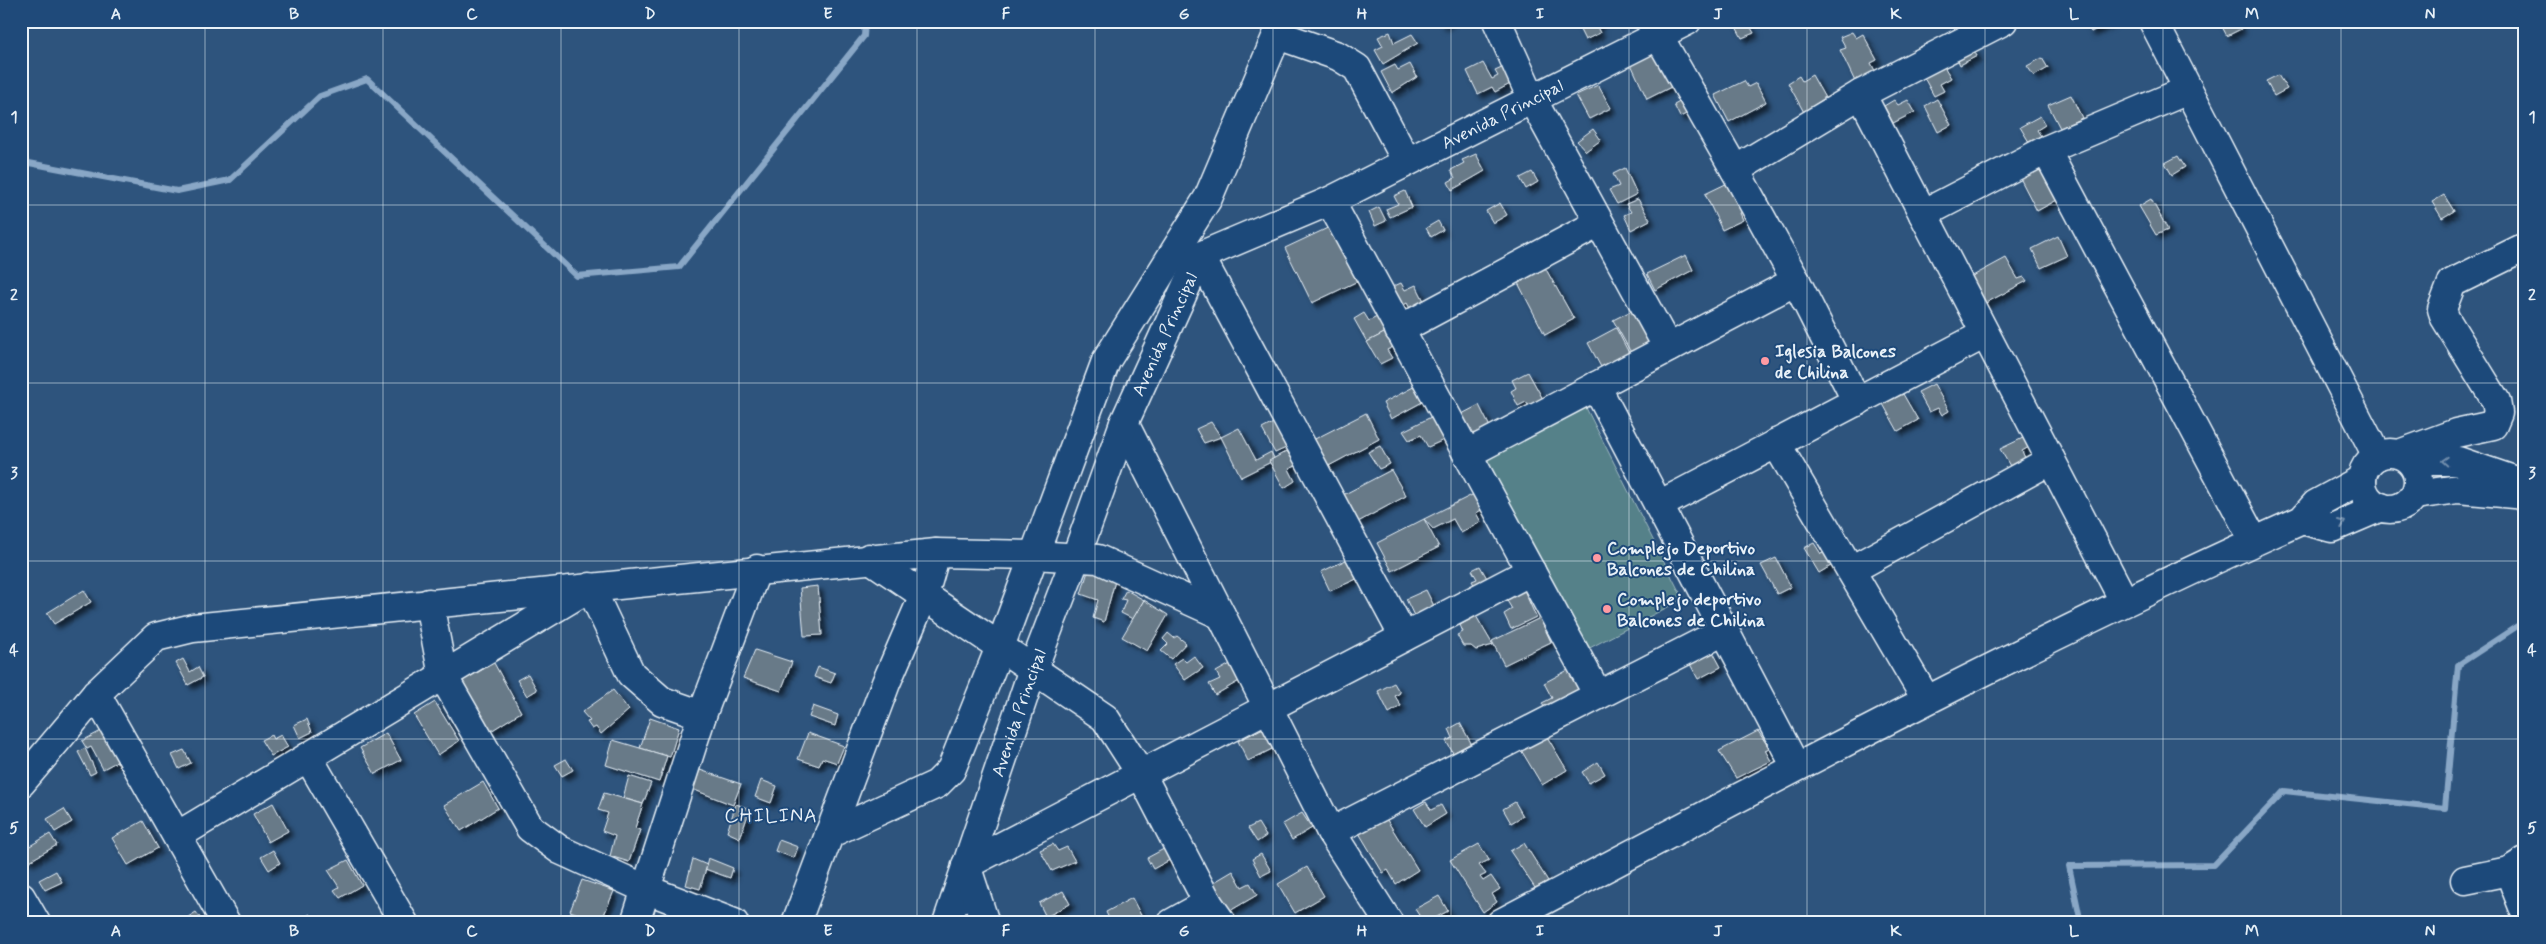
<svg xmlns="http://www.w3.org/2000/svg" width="2546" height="944" font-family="Mynerve,sans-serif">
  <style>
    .green { fill: #558189; stroke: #9eb9c0 }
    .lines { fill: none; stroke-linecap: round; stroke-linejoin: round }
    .stream { stroke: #89a7c6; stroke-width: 6 }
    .building { fill: #687a88; stroke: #e8f1f8; filter: url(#shadow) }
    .minor-casing { stroke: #e8f1f8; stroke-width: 31 }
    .minor { stroke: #1f4a7a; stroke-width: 28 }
    .oneway { stroke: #6f8dac }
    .grid { fill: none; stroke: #e8f1f8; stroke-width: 1; stroke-opacity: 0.55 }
    .poi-dot { fill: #ff9aa2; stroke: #1f4a7a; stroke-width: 2 }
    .labels { text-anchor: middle; stroke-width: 4; stroke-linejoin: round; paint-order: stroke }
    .street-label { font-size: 18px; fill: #e8f1f8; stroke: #1f4a7a }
    .poi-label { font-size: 18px; font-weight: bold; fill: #e8f1f8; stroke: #1f4a7a; text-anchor: start }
    .quarter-label { font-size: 20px; letter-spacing: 1px; fill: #e8f1f8; stroke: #1f4a7a }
    .neatline { fill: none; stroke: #e8f1f8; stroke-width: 2 }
    .grid-label { font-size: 16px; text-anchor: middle; font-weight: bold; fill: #e8f1f8 }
  </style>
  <defs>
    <filter id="shadow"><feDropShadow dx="4.5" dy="4.5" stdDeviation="2.5" flood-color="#0009"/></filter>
  </defs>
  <rect width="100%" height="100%" fill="#2e547d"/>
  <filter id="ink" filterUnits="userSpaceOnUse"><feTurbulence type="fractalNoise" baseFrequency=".02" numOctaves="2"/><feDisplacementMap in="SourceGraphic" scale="10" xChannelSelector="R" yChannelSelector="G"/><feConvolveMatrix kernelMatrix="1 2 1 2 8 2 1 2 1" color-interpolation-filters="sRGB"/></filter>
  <g filter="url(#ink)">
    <path class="green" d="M1579 394 1683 599 1582 652 1473 451Z"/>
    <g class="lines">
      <g class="stream">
        <path d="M21 159 29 163 177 191 230 180 320 96 367 79 577 276 679 267 864 36 865 21"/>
        <path d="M2081 923 2069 866 2214 865 2284 791 2445 808 2458 665 2525 621"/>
      </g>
    </g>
    <g class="building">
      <path d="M1440 21H1450L1442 26Z"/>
      <path d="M1578 21H1603L1596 25 1600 33 1585 40 1576 22Z"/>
      <path d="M1733 21H1747L1754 33 1742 38Z"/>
      <path d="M2084 21H2111L2091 32Z"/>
      <path d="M2219 21H2237L2241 29 2227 36Z"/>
      <path d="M1390 32 1394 43 1412 34 1418 43 1383 64 1375 50 1383 46 1378 37Z"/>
      <path d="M1852 32 1856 38 1863 34 1877 60 1871 63 1875 71 1865 76 1869 85 1859 90 1840 50 1846 48 1840 37Z"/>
      <path d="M1662 46 1681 82 1647 99 1630 62Z"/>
      <path d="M1971 46 1977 56 1960 65 1955 54Z"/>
      <path d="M2042 58 2048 68 2034 76 2027 66Z"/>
      <path d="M1483 63 1492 79 1498 76 1495 71 1504 67 1512 83 1495 92 1492 87 1478 94 1467 71Z"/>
      <path d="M1942 63 1951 78 1940 84 1944 91 1934 96 1922 74Z"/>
      <path d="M1410 64 1417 77 1392 93 1381 72 1395 65 1398 70Z"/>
      <path d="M1812 75 1825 98 1813 106 1817 111 1806 116 1788 83 1799 76 1802 81Z"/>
      <path d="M2278 75 2287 89 2274 96 2266 81Z"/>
      <path d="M1744 81 1748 87 1756 83 1766 102 1729 122 1715 95Z"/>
      <path d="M1598 85 1611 108 1589 119 1576 95Z"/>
      <path d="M2071 95 2082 118 2060 128 2048 105Z"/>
      <path d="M1685 99 1692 111 1680 117 1674 105Z"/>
      <path d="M1937 99 1951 125 1938 132 1925 106Z"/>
      <path d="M1894 100 1898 105 1908 100 1915 112 1893 123 1884 106Z"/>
      <path d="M2040 116 2045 125 2037 130 2041 136 2029 142 2020 127Z"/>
      <path d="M1593 129 1601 140 1586 151 1577 141Z"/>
      <path d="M1476 154 1485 171 1452 190 1448 182 1455 178 1451 170 1464 163 1462 160Z"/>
      <path d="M2178 156 2185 167 2172 175 2165 163Z"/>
      <path d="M2046 165 2057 200 2037 211 2020 178Z"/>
      <path d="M1625 168 1637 194 1617 204 1609 190 1619 186 1613 174Z"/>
      <path d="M1532 172 1538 182 1526 189 1520 178Z"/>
      <path d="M1736 179 1747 210 1740 213 1743 220 1722 230 1705 194Z"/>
      <path d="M1405 191 1412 207 1390 217 1386 209 1398 204 1394 196Z"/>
      <path d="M2444 195 2454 211 2442 218 2432 202Z"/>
      <path d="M1638 199 1650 220 1631 230 1624 215 1631 212 1626 204Z"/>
      <path d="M2151 199 2168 230 2156 235 2139 206Z"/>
      <path d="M1500 203 1507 215 1493 223 1486 211Z"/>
      <path d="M1379 207 1386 221 1375 226 1369 212Z"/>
      <path d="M1438 221 1443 230 1431 237 1426 228Z"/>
      <path d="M1334 225 1360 280 1312 303 1285 248Z"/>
      <path d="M2058 236 2067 256 2041 268 2032 249Z"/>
      <path d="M1686 255 1693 270 1655 290 1647 274Z"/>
      <path d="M2006 258 2018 279 2024 277 2027 281 1982 305 1969 278Z"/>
      <path d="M1543 264 1574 319 1545 335 1516 279Z"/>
      <path d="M1401 283 1405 290 1416 285 1426 305 1412 312 1407 303 1400 307 1390 288Z"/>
      <path d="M1637 298 1661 344 1634 358 1613 320 1631 311 1627 303Z"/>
      <path d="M1364 313 1369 321 1377 317 1386 332 1367 342 1354 319Z"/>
      <path d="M1616 328 1629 353 1601 367 1588 343Z"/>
      <path d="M1386 332 1393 347 1387 350 1392 358 1380 364 1367 342Z"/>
      <path d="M1528 372 1544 401 1531 409 1526 402 1518 406 1511 391 1516 388 1512 380Z"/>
      <path d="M1419 384 1428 399 1391 419 1383 403Z"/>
      <path d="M1934 384 1949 411 1942 415 1938 408 1929 412 1918 392Z"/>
      <path d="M1903 394 1918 420 1898 431 1883 404Z"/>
      <path d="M1479 405 1492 431 1471 441 1458 416Z"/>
      <path d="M1366 413 1379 439 1325 468 1309 442Z"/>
      <path d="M1433 416 1446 439 1428 447 1421 435 1409 440 1403 431Z"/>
      <path d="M1279 420 1288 437 1282 440 1286 448 1275 453 1262 429Z"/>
      <path d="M1211 422 1221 437 1204 443 1196 429Z"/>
      <path d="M1239 428 1256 460 1271 452 1275 460 1241 477 1221 437Z"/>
      <path d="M2025 437 2029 447 2022 451 2025 458 2010 466 2000 449Z"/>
      <path d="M1380 446 1390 464 1379 469 1368 452Z"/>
      <path d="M1287 451 1296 466 1289 469 1295 481 1284 488 1269 461Z"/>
      <path d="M1391 470 1406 496 1358 522 1343 495Z"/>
      <path d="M1480 491 1487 507 1476 513 1481 522 1461 533 1453 519 1433 529 1424 519Z"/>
      <path d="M1424 519 1439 547 1392 571 1377 543Z"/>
      <path d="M1814 543 1821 554 1827 551 1834 564 1819 573 1804 548Z"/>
      <path d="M1352 557 1361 577 1330 591 1321 572Z"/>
      <path d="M1776 558 1791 587 1777 594 1761 565Z"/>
      <path d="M1480 566 1492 587 1479 594 1472 581 1477 579 1472 570Z"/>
      <path d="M1089 568 1116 577 1104 622 1093 618 1098 600 1081 594Z"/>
      <path d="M818 586 822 635 804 636 800 588Z"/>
      <path d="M84 590 91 602 54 624 47 613Z"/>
      <path d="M1126 590 1144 600 1133 619 1121 613 1126 600 1121 599Z"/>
      <path d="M1426 590 1437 612 1417 622 1406 599Z"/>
      <path d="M1524 590 1536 617 1511 629 1504 614 1512 609 1506 599Z"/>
      <path d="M1144 600 1168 615 1147 651 1122 637Z"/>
      <path d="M1476 616 1493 645 1476 650 1471 646H1463L1457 635 1463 632 1460 625Z"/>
      <path d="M1540 618 1551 642 1504 665 1492 641Z"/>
      <path d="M1168 633 1174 638 1177 636 1186 643 1171 659 1161 651 1168 644 1163 639Z"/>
      <path d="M755 650 792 662 781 691 743 678Z"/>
      <path d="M1713 652 1721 667 1698 679 1690 664Z"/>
      <path d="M1194 656 1203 668 1185 680 1173 664 1182 658 1186 662Z"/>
      <path d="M183 659 190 672 198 667 203 677 188 685 176 663Z"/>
      <path d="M494 663 521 712 491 731 462 681Z"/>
      <path d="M1232 663 1241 680 1215 695 1209 684 1220 679 1216 672Z"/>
      <path d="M818 667 835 673 831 683 814 677Z"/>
      <path d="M1568 670 1583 697 1548 715 1542 703 1552 698 1544 683Z"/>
      <path d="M528 674 537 690 527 696 517 680Z"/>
      <path d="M1394 683 1400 693 1395 696 1401 706 1389 713 1378 691Z"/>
      <path d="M613 690 629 710 601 734 596 727 592 729 587 722 590 721 582 712Z"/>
      <path d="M435 702 459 741 438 755 414 715Z"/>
      <path d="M813 706 838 715 835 726 809 717Z"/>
      <path d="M650 718 679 728 670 757 640 748Z"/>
      <path d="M307 719 312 732 300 738 294 725Z"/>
      <path d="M1460 723 1471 743 1453 753 1446 741 1453 738 1449 729Z"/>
      <path d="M1265 727 1276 747 1248 761 1238 741Z"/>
      <path d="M103 730 120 760 103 769 91 747 87 749 82 741Z"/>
      <path d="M1543 730 1567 770 1542 785 1518 745Z"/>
      <path d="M1758 731 1769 748 1765 750 1771 761 1736 778 1719 751Z"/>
      <path d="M386 733 401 760 375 774 360 748Z"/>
      <path d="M808 733 844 746 837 763 822 758 819 766 798 759Z"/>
      <path d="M271 735 273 739 281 735 288 747 271 756 261 740Z"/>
      <path d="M613 740 667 756 659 782 606 765Z"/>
      <path d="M85 748 96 772 90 775 78 752Z"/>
      <path d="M184 750 191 763 179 769 172 755Z"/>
      <path d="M566 759 573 770 562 776 555 765Z"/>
      <path d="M1598 762 1605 774 1589 783 1582 772Z"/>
      <path d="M700 770 741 784 733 805 692 789Z"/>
      <path d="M629 776 651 783 643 804 623 798Z"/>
      <path d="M761 780 777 786 771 803 755 797Z"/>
      <path d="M483 782 498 808 461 831 444 805Z"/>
      <path d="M604 793 643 804 635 828 640 830 629 862 610 856 615 836 602 831 608 813 598 810Z"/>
      <path d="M1426 802 1431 810 1441 805 1446 814 1425 827 1414 809Z"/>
      <path d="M1515 802 1523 816 1511 823 1503 809Z"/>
      <path d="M273 803 288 831 268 842 253 814Z"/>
      <path d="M736 804 750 809 740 838 727 832Z"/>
      <path d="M64 809 72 822 55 832 47 819Z"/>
      <path d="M1302 813 1312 828 1292 840 1283 824Z"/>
      <path d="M1385 817 1418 870 1396 884 1388 870 1383 873 1359 833Z"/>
      <path d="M143 821 158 848 128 865 112 838Z"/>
      <path d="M1258 823 1266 836 1257 842 1248 828Z"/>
      <path d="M50 834 57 845 28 862 23 850Z"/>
      <path d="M779 840 798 847 794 858 775 851Z"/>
      <path d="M1524 843 1548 881 1535 888 1510 851Z"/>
      <path d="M1053 844 1058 851 1067 847 1075 861 1052 871 1040 850Z"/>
      <path d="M1173 844 1179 855 1153 869 1147 858Z"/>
      <path d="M1479 844 1489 860 1479 865 1486 874 1480 877 1483 881 1491 876 1500 889 1492 894 1497 902 1483 912 1450 860Z"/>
      <path d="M273 850 280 863 269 870 261 857Z"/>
      <path d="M1261 854 1271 871 1261 876 1252 859Z"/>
      <path d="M708 858 733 868 730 878 705 869Z"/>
      <path d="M693 859 707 865 700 889 686 885Z"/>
      <path d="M348 860 362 885 340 898 334 890 339 887 328 870Z"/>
      <path d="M1307 867 1324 896 1295 913 1278 884Z"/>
      <path d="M56 871 62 882 45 890 39 880Z"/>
      <path d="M1233 871 1242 887 1250 883 1257 895 1228 912 1211 884Z"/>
      <path d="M582 880 614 891 601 922 570 911Z"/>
      <path d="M1063 891 1070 904 1046 917 1039 903Z"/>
      <path d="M1439 896 1448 911 1435 918 1438 923H1424L1415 909Z"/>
      <path d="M1132 898 1145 923H1111L1106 912Z"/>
      <path d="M196 912 203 922 179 923Z"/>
      <path d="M578 913 597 921 596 923H575Z"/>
      <path d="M310 914 315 923 295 922Z"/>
    </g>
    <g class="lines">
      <g class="minor-casing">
        <g id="minor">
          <path d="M1497 21 1532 99 1668 348"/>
          <path d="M1650 21 1735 170 1796 281 1857 402"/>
          <path d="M2153 21 2377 456"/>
          <path d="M1278 35 1338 56 1357 68 1407 162"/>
          <path d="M1861 94 2124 601"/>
          <path d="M2046 150 2254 541"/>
          <path d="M1735 170 1861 94 2003 21"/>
          <path d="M1330 201 1598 695"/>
          <path d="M1923 214 2046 150 2188 90"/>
          <path d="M1200 256 1404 637"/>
          <path d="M1399 330 1599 223"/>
          <path d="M1596 386 1796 767"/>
          <path d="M1124 423 1331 832 1389 923"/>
          <path d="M1776 443 1926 699"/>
          <circle cx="2390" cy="481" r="28"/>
          <path d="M1467 454 1796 281"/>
          <path d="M2399 454 2456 433 2493 425 2498 413 2496 401 2445 318 2442 309 2452 283 2525 247"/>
          <path d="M2411 461H2458L2525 484"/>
          <path d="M2415 495 2458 489 2525 495"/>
          <path d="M1659 505 1985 334"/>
          <path d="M2302 520 2332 528 2381 507"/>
          <path d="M869 558 1105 718 1141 774 1208 903 1222 923"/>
          <path d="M1851 570 2051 460"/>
          <path d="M429 603 443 676 530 828 560 850 648 890 734 923"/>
          <path d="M96 694 226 923"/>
          <path d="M308 757 404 923"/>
          <path d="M21 783 96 694 156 637 193 628 936 553 1034 555 1098 559 1221 615"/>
          <path d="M1331 832 1724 631"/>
          <path d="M829 834 937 784 951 770 1000 647 1106 361 1208 198 1283 21"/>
          <path d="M177 836 590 587 631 674 662 701 702 715"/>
          <path d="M2509 871 2525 912"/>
          <path d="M2465 880 2509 871 2525 861"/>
          <path d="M21 897 36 923"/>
          <path d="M635 923 702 715 757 569"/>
          <path d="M796 923 886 683 924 595 936 553"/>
          <path id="s1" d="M947 923 1033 669 1076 557 1124 423 1200 256 1330 201 1687 21"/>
          <path d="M985 923 966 865 1531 571"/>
          <path d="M1172 923 1208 903"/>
          <path d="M1501 923C1766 783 2029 642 2302 520L2316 504 2362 479"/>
        </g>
      </g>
      <use href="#minor" class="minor"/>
    </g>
    <defs><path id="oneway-chevron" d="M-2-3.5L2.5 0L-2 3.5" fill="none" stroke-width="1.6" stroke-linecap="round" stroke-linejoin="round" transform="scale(1.25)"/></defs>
    <g class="oneway">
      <use href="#oneway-chevron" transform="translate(2445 461) rotate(-177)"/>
      <use href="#oneway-chevron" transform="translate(2342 523) rotate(-23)"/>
    </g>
  </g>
  <path class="grid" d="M205 21V923M383 21V923M561 21V923M739 21V923M917 21V923M1095 21V923M1273 21V923M1451 21V923M1629 21V923M1807 21V923M1985 21V923M2163 21V923M2341 21V923M21 205H2525M21 383H2525M21 561H2525M21 739H2525"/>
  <g class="poi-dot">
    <circle cx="1765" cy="361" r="5"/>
    <circle cx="1597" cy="558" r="5"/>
    <circle cx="1607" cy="609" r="5"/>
  </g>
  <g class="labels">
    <g class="street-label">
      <text dy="6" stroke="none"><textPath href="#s1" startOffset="1048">Avenida Principal</textPath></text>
      <text dy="6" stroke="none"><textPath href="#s1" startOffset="628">Avenida Principal</textPath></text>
      <text dy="6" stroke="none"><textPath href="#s1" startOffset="222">Avenida Principal</textPath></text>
    </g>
    <g class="poi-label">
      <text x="1775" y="357">Iglesia Balcones<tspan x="1775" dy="21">de Chilina</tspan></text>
      <text x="1607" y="554">Complejo Deportivo<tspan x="1607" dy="21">Balcones de Chilina</tspan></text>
      <text x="1617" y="605">Complejo deportivo<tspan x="1617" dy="21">Balcones de Chilina</tspan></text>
    </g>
    <g class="quarter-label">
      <text x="771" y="822">CHILINA</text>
    </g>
  </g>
  <rect width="2546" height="944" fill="none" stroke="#1f4a7a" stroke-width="55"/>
  <rect x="28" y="28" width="2490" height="888" class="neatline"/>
  <g class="grid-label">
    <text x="116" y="19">A</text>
    <text x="294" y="19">B</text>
    <text x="472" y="19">C</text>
    <text x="650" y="19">D</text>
    <text x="828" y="19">E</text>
    <text x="1006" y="19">F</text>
    <text x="1184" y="19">G</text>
    <text x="1362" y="19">H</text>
    <text x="1540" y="19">I</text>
    <text x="1718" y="19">J</text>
    <text x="1896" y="19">K</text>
    <text x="2074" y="19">L</text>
    <text x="2252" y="19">M</text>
    <text x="2430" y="19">N</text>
    <text x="14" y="122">1</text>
    <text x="2532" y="122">1</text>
    <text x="14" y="300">2</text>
    <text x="2532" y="300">2</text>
    <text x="14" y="478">3</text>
    <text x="2532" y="478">3</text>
    <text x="14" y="655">4</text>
    <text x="2532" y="655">4</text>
    <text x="14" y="833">5</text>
    <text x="2532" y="833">5</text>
    <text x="116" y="936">A</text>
    <text x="294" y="936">B</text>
    <text x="472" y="936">C</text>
    <text x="650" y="936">D</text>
    <text x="828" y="936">E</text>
    <text x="1006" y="936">F</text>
    <text x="1184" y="936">G</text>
    <text x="1362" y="936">H</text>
    <text x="1540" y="936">I</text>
    <text x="1718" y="936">J</text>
    <text x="1896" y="936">K</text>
    <text x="2074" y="936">L</text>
    <text x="2252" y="936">M</text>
    <text x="2430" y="936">N</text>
  </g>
</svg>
